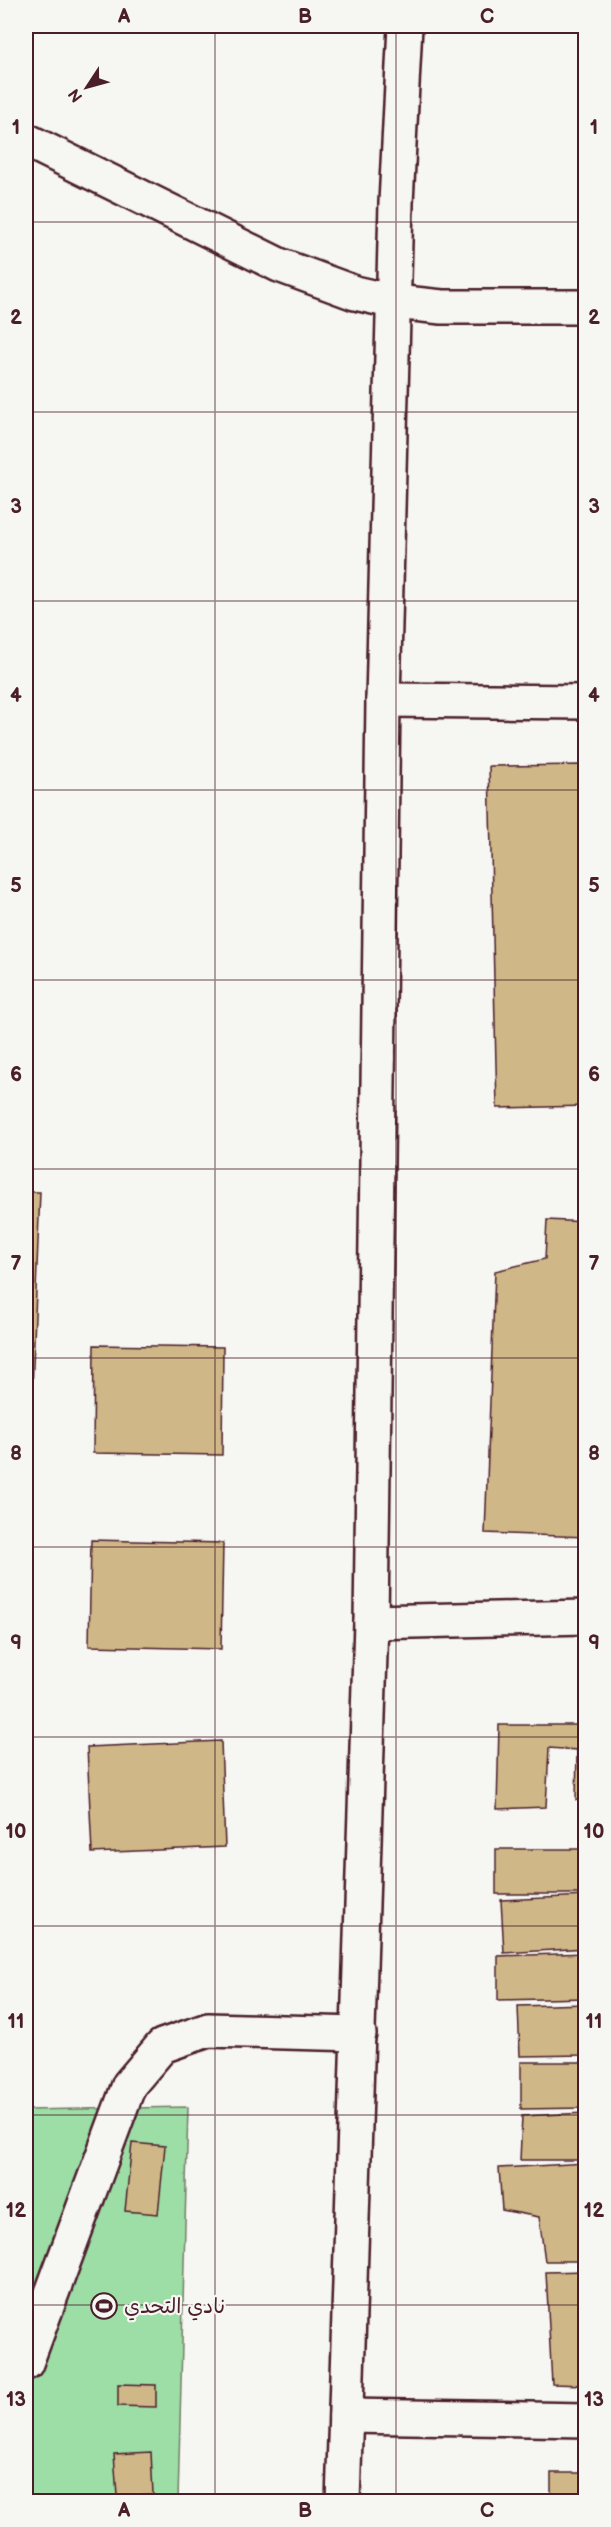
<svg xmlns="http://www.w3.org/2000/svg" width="611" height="2527" font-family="'Balsamiq Sans','Playpen Sans Arabic',sans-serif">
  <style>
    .green { fill: #9ddda6; stroke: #747e68; stroke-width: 1.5 }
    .building { fill: #cfb787; stroke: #4a1f2b; stroke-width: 1.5 }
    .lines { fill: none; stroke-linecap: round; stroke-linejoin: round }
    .minor-casing { stroke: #4a1f2b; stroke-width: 38 }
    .minor { stroke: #f6f6f2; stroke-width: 33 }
    .grid { fill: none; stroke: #4a1f2b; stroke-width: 1.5; stroke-opacity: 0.55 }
    .labels { text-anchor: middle; stroke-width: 4.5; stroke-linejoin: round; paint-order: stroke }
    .poi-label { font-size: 21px; fill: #4a1f2b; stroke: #f6f6f2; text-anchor: start }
    .neatline { fill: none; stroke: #4a1f2b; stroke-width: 2 }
    .grid-label { font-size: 20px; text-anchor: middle; font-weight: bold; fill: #4a1f2b }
  </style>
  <rect width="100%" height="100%" fill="#f6f6f2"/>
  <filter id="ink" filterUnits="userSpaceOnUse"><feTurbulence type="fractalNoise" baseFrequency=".0167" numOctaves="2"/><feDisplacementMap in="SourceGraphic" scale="12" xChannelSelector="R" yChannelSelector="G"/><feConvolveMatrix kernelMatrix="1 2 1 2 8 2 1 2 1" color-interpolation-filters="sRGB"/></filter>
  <g filter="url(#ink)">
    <path class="green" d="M188 2107 178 2501H26V2110Z"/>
    <g class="building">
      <path d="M586 765V1106L497 1108 489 766Z"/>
      <path d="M26 1192H40L26 1539Z"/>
      <path d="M547 1220 586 1222V1537L485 1533 495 1271 545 1259Z"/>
      <path d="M94 1345 223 1347 222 1455 93 1453Z"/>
      <path d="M91 1540 223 1543 221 1649 89 1646Z"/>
      <path d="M499 1725H586V1803L576 1800 577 1750 549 1748 546 1807 497 1809Z"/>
      <path d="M221 1741 225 1847 92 1853 87 1747Z"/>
      <rect x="496" y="1849" width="90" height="45"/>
      <path d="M586 1896V1948L504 1953 501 1900Z"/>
      <path d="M586 1953V1998L498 2000V1956Z"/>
      <path d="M586 2004V2055L520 2056 518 2006Z"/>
      <path d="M521 2062H586V2108L521 2109Z"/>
      <path d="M586 2113V2160H520L522 2116Z"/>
      <path d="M132 2143 165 2146 158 2214 125 2211Z"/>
      <path d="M586 2163V2261H545L539 2217 502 2210 499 2168Z"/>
      <path d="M586 2271V2385L552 2384 546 2272Z"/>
      <path d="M118 2384 156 2385V2407L118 2406Z"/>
      <path d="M151 2452 153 2494 117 2496 114 2454Z"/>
      <rect x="551" y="2473" width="35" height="29"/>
    </g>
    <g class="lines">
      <g class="minor-casing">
        <g id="minor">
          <path d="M26 140 279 265 355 293 395 302 442 307H586"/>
          <path d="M383 700 586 702"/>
          <path d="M371 1622 586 1617"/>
          <path d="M26 2363 129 2085 162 2046 208 2030 359 2034"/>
          <path d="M346 2416 586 2420"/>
          <path d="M343 2502 371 1622 383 700 396 203 405 26"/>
        </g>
      </g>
      <use href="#minor" class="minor"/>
    </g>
  </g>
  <path class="grid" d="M215 26V2502M396 26V2502M26 222H586M26 412H586M26 601H586M26 790H586M26 980H586M26 1169H586M26 1358H586M26 1547H586M26 1737H586M26 1926H586M26 2115H586M26 2305H586"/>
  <defs>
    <g id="stadium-ring" transform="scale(1.35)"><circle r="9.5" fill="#f6f6f2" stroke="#4a1f2b" stroke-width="1.5"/><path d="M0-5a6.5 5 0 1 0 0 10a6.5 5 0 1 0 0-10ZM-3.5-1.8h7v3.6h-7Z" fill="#4a1f2b"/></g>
  </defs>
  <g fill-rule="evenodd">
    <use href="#stadium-ring" x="104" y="2306"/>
  </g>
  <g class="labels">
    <g class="poi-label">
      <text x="124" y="2313">نادي التحدي</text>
    </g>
  </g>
  <rect width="611" height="2527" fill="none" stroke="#f6f6f2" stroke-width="66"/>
  <g transform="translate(87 87) rotate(234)" stroke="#f6f6f2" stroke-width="4.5" paint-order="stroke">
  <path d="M0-4.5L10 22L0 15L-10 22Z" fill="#4a1f2b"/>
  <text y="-9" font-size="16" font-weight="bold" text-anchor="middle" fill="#4a1f2b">N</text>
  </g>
  <rect x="33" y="33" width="545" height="2461" class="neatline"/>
  <g class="grid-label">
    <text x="124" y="23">A</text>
    <text x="305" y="23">B</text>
    <text x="487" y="23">C</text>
    <text x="16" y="134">1</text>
    <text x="594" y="134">1</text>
    <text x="16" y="324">2</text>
    <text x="594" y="324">2</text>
    <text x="16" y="513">3</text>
    <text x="594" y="513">3</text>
    <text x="16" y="702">4</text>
    <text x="594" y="702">4</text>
    <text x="16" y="892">5</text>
    <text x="594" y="892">5</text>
    <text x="16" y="1081">6</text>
    <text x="594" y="1081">6</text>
    <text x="16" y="1270">7</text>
    <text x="594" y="1270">7</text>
    <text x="16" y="1460">8</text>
    <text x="594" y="1460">8</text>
    <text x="16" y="1649">9</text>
    <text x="594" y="1649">9</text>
    <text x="16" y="1838">10</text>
    <text x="594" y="1838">10</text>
    <text x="16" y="2028">11</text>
    <text x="594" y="2028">11</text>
    <text x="16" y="2217">12</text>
    <text x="594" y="2217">12</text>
    <text x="16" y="2406">13</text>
    <text x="594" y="2406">13</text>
    <text x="124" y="2517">A</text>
    <text x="305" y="2517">B</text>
    <text x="487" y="2517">C</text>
  </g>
</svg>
